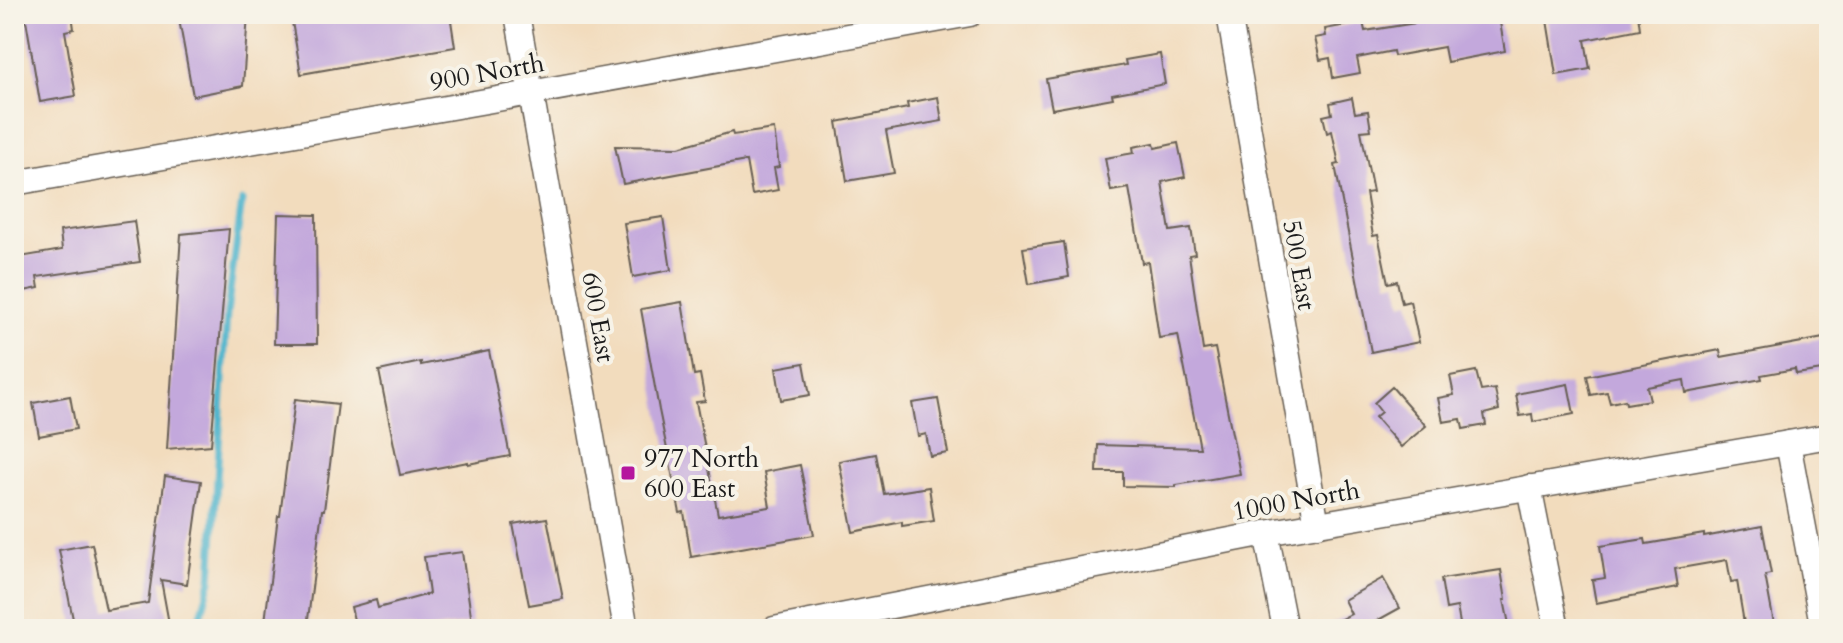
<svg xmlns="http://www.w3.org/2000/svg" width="1843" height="643" font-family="Cardo,serif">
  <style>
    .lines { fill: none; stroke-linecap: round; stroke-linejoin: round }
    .stream { stroke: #4eb4cc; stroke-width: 7 }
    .building { fill: #c3a8dc }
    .minor-casing { stroke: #675f54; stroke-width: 27 }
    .minor { stroke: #fff; stroke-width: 24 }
    .poi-dot { fill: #b5179e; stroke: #f7f3e8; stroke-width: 3 }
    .labels { text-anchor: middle; stroke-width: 8; stroke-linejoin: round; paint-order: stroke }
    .street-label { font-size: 26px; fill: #1c1c1c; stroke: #f7f3e8 }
    .poi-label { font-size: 26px; fill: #1c1c1c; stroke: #f7f3e8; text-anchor: start }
  </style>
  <rect width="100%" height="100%" fill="#f7f3e8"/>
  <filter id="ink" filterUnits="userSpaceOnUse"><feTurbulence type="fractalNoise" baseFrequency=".0125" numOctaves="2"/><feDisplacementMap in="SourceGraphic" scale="16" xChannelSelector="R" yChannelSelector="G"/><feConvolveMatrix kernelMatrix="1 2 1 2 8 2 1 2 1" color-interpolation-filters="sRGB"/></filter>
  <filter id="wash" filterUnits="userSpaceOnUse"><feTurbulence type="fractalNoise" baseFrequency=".006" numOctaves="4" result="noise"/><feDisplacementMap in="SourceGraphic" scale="32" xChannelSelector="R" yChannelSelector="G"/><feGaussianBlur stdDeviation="1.8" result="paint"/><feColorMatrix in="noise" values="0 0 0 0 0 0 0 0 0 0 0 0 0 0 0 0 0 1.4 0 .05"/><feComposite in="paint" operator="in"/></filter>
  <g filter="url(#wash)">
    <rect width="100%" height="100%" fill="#f2dcbd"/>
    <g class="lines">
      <path class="stream" d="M197 629 211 580 227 313 242 201"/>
    </g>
    <g id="blocks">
      <g class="building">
        <path d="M25 14H72L74 29 65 31 76 96 40 102Z"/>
        <path d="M178 14H248L243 86 193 96Z"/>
        <path d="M306 14H450L455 47 301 74 291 16Z"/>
        <path d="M1472 14 1473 22 1499 17 1505 51 1447 62 1444 47 1394 56 1393 51 1357 58 1360 73 1333 78 1330 58 1320 60 1315 38 1326 36 1325 29 1363 22 1365 31Z"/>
        <path d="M1546 14H1638L1640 29 1585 40 1590 69 1556 75Z"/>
        <path d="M1160 54 1165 84 1112 94 1113 98 1052 109 1046 79 1126 65 1125 60Z"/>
        <path d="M938 97 942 121 886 131 894 173 847 181 837 122 908 108 907 103Z"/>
        <path d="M1352 98 1355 113 1368 111 1371 130 1361 131 1373 192 1366 193 1373 236 1378 235 1388 283 1397 281 1402 303 1410 301 1419 342 1371 352 1335 165 1339 164 1332 131 1327 133 1323 116 1332 114 1330 103Z"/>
        <path d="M774 129 779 167 774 168 778 190 752 195 746 161 623 184 615 146 679 147 732 132 733 135Z"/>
        <path d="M1154 143 1155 148 1178 143 1185 177 1162 182 1170 231 1191 228 1195 254 1189 255 1203 350 1215 348 1240 474 1176 485V487L1123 486V472H1097L1098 445 1200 448 1178 335 1159 338 1148 262 1142 263 1129 188 1111 191 1105 158 1134 153 1133 147Z"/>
        <path d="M278 214 316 215 317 344H274Z"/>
        <path d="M663 217 671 270 633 277 624 223Z"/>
        <path d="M134 221 140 262 37 277 39 288 14 293V258L62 250 60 231Z"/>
        <path d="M229 229 211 445 167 449 181 234Z"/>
        <path d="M1064 242 1069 277 1029 284 1023 248Z"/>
        <path d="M682 302 694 375 700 374 705 401 696 402 718 515 770 507 764 472 800 465 814 535 691 557 684 512 680 513 659 410 641 309Z"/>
        <path d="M1829 337V369L1796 374 1795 369 1761 375 1762 379 1686 393 1684 380 1647 387 1650 400 1626 404 1625 400 1610 403 1607 392 1591 395 1587 376 1720 350 1721 357Z"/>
        <path d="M489 351 510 456 468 464V462L400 475 379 371 421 362V365Z"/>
        <path d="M804 363 810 395 781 400 776 368Z"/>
        <path d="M1476 371 1481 391 1495 389 1499 410 1484 414 1486 425 1463 429 1461 419 1443 422 1438 398 1454 395 1450 376Z"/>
        <path d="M1568 384 1574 414 1533 422 1532 414 1520 416 1516 394Z"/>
        <path d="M1392 387 1426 426 1401 447 1375 417 1381 412 1374 403Z"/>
        <path d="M70 396 76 429 39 436 33 403Z"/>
        <path d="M295 399 338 404 324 510H322L307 627 265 622 278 516H280Z"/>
        <path d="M938 399 948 453 930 456 926 434 918 436 912 403Z"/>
        <path d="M876 454 884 494 929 487 934 521 902 526V522L853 532 839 461Z"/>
        <path d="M165 476 201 481 187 584 161 580 170 629H75L59 550 92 544 106 610 148 603Z"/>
        <path d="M547 518 563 599 529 605 513 524Z"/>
        <path d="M1762 526 1771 574 1765 575 1775 629H1745L1737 581 1731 582 1727 560 1675 569 1678 587 1596 603 1592 580 1605 578 1600 546 1645 539 1646 544 1704 534V537Z"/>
        <path d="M462 552 472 623 429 629H356L351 607 376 600 378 608 429 594 424 557Z"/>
        <path d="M1501 570 1506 600H1504L1510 629H1461L1457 607 1446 609 1441 579Z"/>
        <path d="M1383 578 1400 608 1362 629H1322L1351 614 1344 600Z"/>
      </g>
    </g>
  </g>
  <g filter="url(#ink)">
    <use href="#blocks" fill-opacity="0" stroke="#675f54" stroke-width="2"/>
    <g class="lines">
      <g class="minor-casing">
        <g id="minor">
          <path d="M517 14 626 629"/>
          <path d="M1229 14 1317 525"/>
          <path d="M14 183 486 101 970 14"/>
          <path d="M1788 443 1823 629"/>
          <path d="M1529 487 1557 629"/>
          <path d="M1266 533 1285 629"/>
          <path d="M774 629 1266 533 1829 436"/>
        </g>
      </g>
      <use href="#minor" class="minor"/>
    </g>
  </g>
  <rect class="poi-dot" x="620" y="465" width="16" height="16" rx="4"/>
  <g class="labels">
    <g class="street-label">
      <text transform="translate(487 72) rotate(-10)" y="9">900 North</text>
      <text transform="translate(1300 265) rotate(80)" y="9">500 East</text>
      <text transform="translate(599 317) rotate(80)" y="9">600 East</text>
      <text transform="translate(1296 500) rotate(-10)" y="9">1000 North</text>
    </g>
    <g class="poi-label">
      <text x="644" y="467">977 North<tspan x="644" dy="30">600 East</tspan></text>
    </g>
  </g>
  <rect width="1843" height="643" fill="none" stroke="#f7f3e8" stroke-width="48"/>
</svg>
